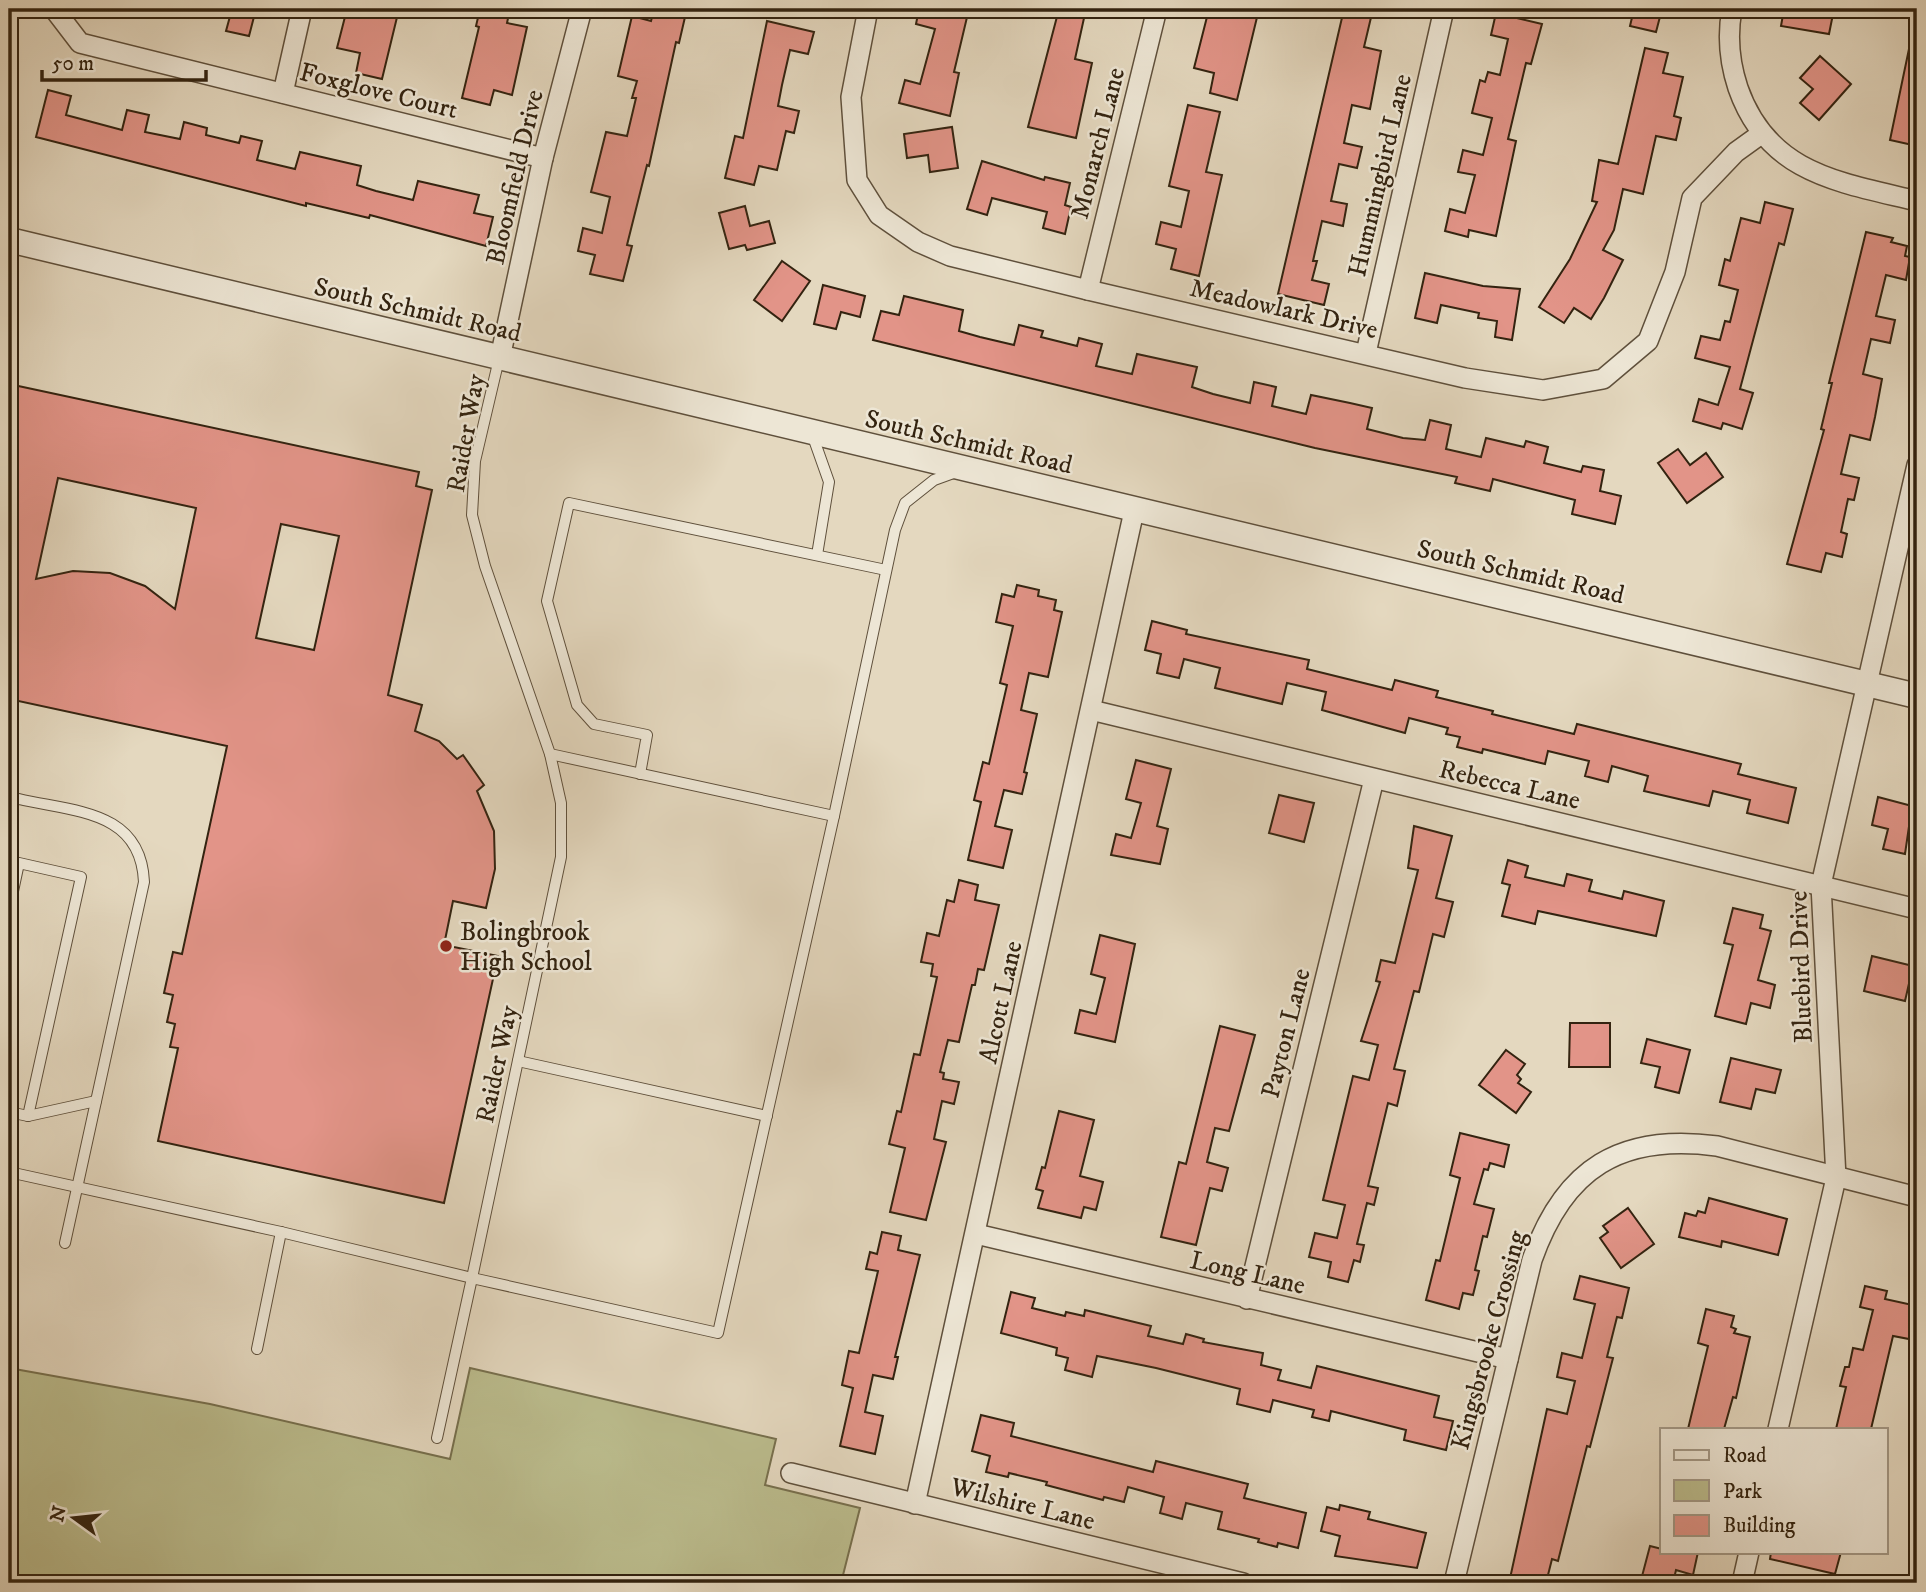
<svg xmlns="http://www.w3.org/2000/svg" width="1926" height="1592" font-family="'IM FELL DW Pica',serif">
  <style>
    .green { fill: #bbbc8d; stroke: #77704e; stroke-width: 2 }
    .building { fill: #e29488; stroke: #332310; stroke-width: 2; fill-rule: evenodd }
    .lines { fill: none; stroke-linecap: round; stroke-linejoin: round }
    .service-casing { stroke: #5f503c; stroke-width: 12 }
    .minor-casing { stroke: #5f503c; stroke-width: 22 }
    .tertiary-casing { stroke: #5f503c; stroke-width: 27 }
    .service { stroke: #ede6d5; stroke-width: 10 }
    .minor { stroke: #ede6d5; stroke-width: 19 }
    .tertiary { stroke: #ede6d5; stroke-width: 24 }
    .poi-dot { fill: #8f2418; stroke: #ede6d5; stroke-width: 2.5 }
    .labels { text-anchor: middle; stroke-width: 5; stroke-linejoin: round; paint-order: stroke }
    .street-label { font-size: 26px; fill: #332310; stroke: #ede6d5 }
    .poi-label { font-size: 26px; fill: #332310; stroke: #ede6d5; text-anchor: start }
  </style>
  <rect width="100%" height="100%" fill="#e4d8bf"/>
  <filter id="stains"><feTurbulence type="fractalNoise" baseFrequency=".00286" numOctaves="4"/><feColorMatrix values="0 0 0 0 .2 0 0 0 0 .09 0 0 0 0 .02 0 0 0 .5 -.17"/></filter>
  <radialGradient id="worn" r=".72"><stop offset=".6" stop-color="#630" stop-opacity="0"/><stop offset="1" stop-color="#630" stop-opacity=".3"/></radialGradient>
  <path class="green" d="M9 1368 210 1404 450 1459 470 1368 776 1439 765 1485 860 1508 841 1583H9Z"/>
  <g class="building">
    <path d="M232 9H256L249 36 226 31Z"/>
    <path d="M347 9H399L382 79 356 73 360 53 337 48Z"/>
    <path d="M480 9H510L507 23 527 27 512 95 494 90 490 105 462 98 479 27 476 26Z"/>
    <path d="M654 9H680L679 16 685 17 679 43 676 42 649 166 647 165 627 245 632 246 623 281 590 274 595 255 578 251 583 228 602 233 610 197 591 192 606 132 627 136 636 98H632L637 81 618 76 632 16 651 21Z"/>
    <path d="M919 9H952L968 13 954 72 959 73 950 116 899 103 905 80 920 84 935 29 916 24Z"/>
    <path d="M1059 9H1086L1075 59 1092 63 1076 138 1028 127Z"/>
    <path d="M1209 9 1229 14 1230 9H1259L1237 100 1210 93 1214 73 1194 68Z"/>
    <path d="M1344 9H1373L1364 47 1381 51 1370 109 1352 105 1344 143 1362 147 1357 168 1339 164 1331 201 1347 204 1343 226 1322 221 1313 261H1317L1312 280 1329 284 1324 305 1278 294Z"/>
    <path d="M1634 9H1662L1656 32 1630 26Z"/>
    <path d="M1784 9H1834L1829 34 1781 26Z"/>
    <path d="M1496 13 1542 24 1531 64 1526 63 1508 139 1516 141 1496 236 1469 230 1468 237 1445 231 1450 209 1465 213 1475 175 1458 172 1463 150 1483 155 1492 118 1472 113 1480 80 1485 82 1488 72 1500 75 1508 39 1491 35Z"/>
    <path d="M767 21 814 32 808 54 790 50 782 85 778 106 799 111 794 133 786 131 777 170 759 166 754 185 725 178 735 136 743 138Z"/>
    <path d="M1910 44 1917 45V146L1890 140Z"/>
    <path d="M1645 48 1668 53 1663 73 1683 77 1674 116 1681 118 1676 140 1656 136 1643 194 1623 189 1614 230 1603 250 1623 260 1604 298 1591 319 1574 308 1564 323 1539 307 1570 259 1597 202 1592 201 1599 160 1618 164Z"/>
    <path d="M1820 56 1851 84 1819 120 1800 103 1813 89 1800 78Z"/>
    <path d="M48 90 71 96 66 115 122 130 127 110 149 115 145 132 180 139 184 122 207 128 206 135 239 143 241 136 262 141 257 160 295 169 300 152 361 166 357 185 376 191 413 200 418 181 479 195 474 213 493 217 486 246 370 215 369 218 306 203V206L36 137Z"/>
    <path d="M1188 105 1220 112 1206 172 1222 175 1199 276 1171 269 1176 249 1156 244 1161 222 1181 227 1189 191 1169 186Z"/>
    <path d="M952 127 958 168 930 172 928 155 907 158 904 134Z"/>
    <path d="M982 161 1044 180 1045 177 1070 183 1065 205 1071 207 1065 234 1043 228 1047 212 992 198 987 215 967 209Z"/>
    <path d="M1765 202 1793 209 1784 245 1779 243 1740 389 1753 393 1742 429 1723 423 1721 429 1693 421 1699 399 1718 405 1730 367 1695 358 1701 336 1720 340 1725 321 1730 322 1738 290 1719 285 1725 259 1730 261 1741 218 1760 223Z"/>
    <path d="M745 206 750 226 769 221 775 243 747 250 745 245 729 249 719 213Z"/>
    <path d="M1866 232 1893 238 1891 242 1907 246 1905 256 1910 257 1906 280 1886 275 1876 316 1895 320 1890 343 1871 339 1863 374 1882 379 1875 417 1870 440 1850 435 1841 474 1859 478 1854 500 1848 499 1841 532 1847 534 1842 557 1826 553 1821 572 1787 564 1824 430 1821 429 1832 383H1829Z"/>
    <path d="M782 261 810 281 782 321 754 300Z"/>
    <path d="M1425 273 1483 286 1520 289 1512 340 1495 337 1497 321 1478 318 1479 313 1441 305 1437 323 1415 318Z"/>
    <path d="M823 285 865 296 860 317 841 312 836 329 814 324Z"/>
    <path d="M904 296 963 310 959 331 980 337 1014 345 1019 325 1043 331 1041 337 1077 346 1079 338 1102 344 1096 366 1132 374 1137 354 1197 367 1192 387 1213 394 1250 403 1254 382 1276 387 1272 406 1306 414 1311 395 1350 403 1372 408 1367 429 1403 438 1425 440 1430 420 1451 425 1446 449 1481 457 1486 438 1524 447 1526 441 1548 447 1544 463 1581 472 1583 466 1604 470 1600 491 1621 496 1615 524 1572 514 1575 500 1493 479 1490 491 1455 483 1457 477 1315 448 873 340 881 311 899 315Z"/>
    <path d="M9 384 419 472 416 486 432 490 388 695 422 705 415 731 439 741 457 759 463 755 484 785 477 791 494 831 495 869 486 908 453 901 444 945 498 956 444 1203 158 1141 178 1048 170 1047 175 1024 167 1022 173 995 164 993 173 952 182 954 227 746 9 699ZM58 478 196 508 175 609 145 586 110 573 73 571 36 579ZM281 524 339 536 314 650 256 638Z"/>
    <path d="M1678 449 1690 465 1706 453 1723 477 1687 503 1658 463Z"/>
    <path d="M1017 585 1039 590 1038 596 1056 600 1054 610 1062 612 1048 677 1029 673 1021 710 1037 714 1024 772 1027 773 1022 794 1004 790 995 826 1012 830 1003 868 968 860 981 802 974 800 983 762 989 764 1007 685 1000 683 1013 626 996 622 1002 594 1014 597Z"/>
    <path d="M1152 621 1187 630 1186 634 1309 660 1307 669 1392 690 1395 680 1438 691 1436 697 1493 711 1492 714 1574 734 1577 724 1741 764 1738 774 1796 788 1788 823 1747 813 1750 800 1713 791 1709 806 1644 791 1648 776 1612 766 1608 782 1585 776 1589 761 1548 751 1545 764 1483 749 1482 753 1457 747 1460 737 1446 734 1448 728 1409 718 1405 733 1383 727 1322 710 1326 692 1287 683 1282 704 1215 688 1220 668 1184 659 1179 678 1157 673 1161 654 1145 650Z"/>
    <path d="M1136 760 1171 769 1157 826 1168 829 1160 864 1111 855 1116 834 1131 838 1141 803 1126 799Z"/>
    <path d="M1279 795 1314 803 1304 842 1269 833Z"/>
    <path d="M1878 797 1912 806 1905 854 1883 849 1888 829 1872 825Z"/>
    <path d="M1414 826 1452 836 1436 898 1453 902 1444 937 1433 934 1419 992 1414 991 1394 1069 1405 1071 1397 1106 1388 1103 1368 1186 1378 1188 1374 1205 1367 1203 1357 1244 1364 1245 1360 1262 1354 1260 1348 1282 1328 1277 1331 1262 1309 1257 1315 1233 1337 1238 1345 1205 1323 1200 1353 1076 1369 1080 1378 1045 1361 1041 1380 982 1376 981 1381 960 1395 963 1418 870 1408 868Z"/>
    <path d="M1508 860 1528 866 1525 877 1564 886 1567 874 1592 880 1589 891 1622 899 1624 891 1664 901 1656 936 1538 911 1535 924 1502 916 1510 885 1502 883Z"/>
    <path d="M959 880 978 885 975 900 999 905 984 970 978 969 975 985H972L959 1042 948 1040 940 1072 944 1073 943 1079 959 1082 954 1104 942 1101 934 1139 946 1142 926 1220 890 1212 905 1148 889 1144 897 1111 901 1112 914 1054 920 1055 937 977 931 976 933 964 921 962 927 933 939 936 947 900 954 902Z"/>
    <path d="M1733 908 1763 915 1760 928 1771 931 1758 980 1775 985 1770 1008 1751 1003 1746 1024 1715 1016 1733 945 1724 943Z"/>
    <path d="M1100 935 1135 944 1115 1042 1075 1033 1080 1010 1096 1014 1105 978 1091 974Z"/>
    <path d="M1872 956 1913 966 1905 1001 1864 991Z"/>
    <path d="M1570 1023H1610V1067H1569Z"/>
    <path d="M1220 1026 1255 1035 1229 1131 1215 1128 1207 1162 1228 1168 1222 1191 1210 1188 1196 1245 1161 1237 1179 1162 1186 1164Z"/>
    <path d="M1647 1039 1690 1050 1679 1093 1655 1087 1660 1067 1641 1063Z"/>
    <path d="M1506 1050 1525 1064 1517 1075 1521 1079 1518 1083 1531 1092 1516 1113 1479 1085Z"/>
    <path d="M1731 1058 1781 1070 1775 1093 1756 1089 1751 1109 1720 1102Z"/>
    <path d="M1059 1111 1094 1120 1080 1176 1103 1182 1096 1210 1084 1207 1081 1218 1038 1208 1043 1191 1036 1189 1042 1167 1045 1168Z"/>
    <path d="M1460 1133 1509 1145 1504 1167 1490 1163 1488 1170 1484 1169 1474 1204 1494 1209 1487 1237 1483 1236 1475 1270 1479 1271 1473 1295 1463 1293 1459 1309 1426 1300 1436 1260 1440 1261 1460 1178 1450 1175Z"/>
    <path d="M1709 1198 1787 1219 1778 1255 1722 1241 1721 1247 1679 1237 1685 1213 1696 1216 1698 1211 1705 1213Z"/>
    <path d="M1628 1208 1654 1244 1621 1268 1600 1238 1608 1232 1603 1226Z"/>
    <path d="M882 1232 901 1236 898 1250 920 1255 895 1357H898L893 1379 873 1375 865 1412 883 1416 875 1454 840 1446 853 1388 842 1385 849 1351 859 1353 878 1271 866 1269 870 1252 877 1254Z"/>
    <path d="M1580 1276 1629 1288 1622 1318 1617 1317 1607 1357 1613 1358 1590 1447 1587 1446 1558 1561 1552 1559 1546 1583H1509L1547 1409 1567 1414 1575 1381 1557 1377 1562 1353 1582 1358 1595 1304 1574 1299Z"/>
    <path d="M1865 1286 1887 1291 1885 1299 1917 1306 1909 1339 1893 1336 1871 1429H1836L1846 1387 1840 1386 1845 1367H1849L1853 1348 1863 1350 1873 1310 1860 1307Z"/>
    <path d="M1011 1292 1035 1298 1032 1308 1065 1316 1066 1312 1084 1316 1085 1310 1151 1326 1148 1336 1183 1344 1186 1334 1204 1339 1203 1342 1263 1353 1261 1365 1281 1370 1278 1380 1311 1388 1317 1366 1439 1396 1434 1417 1453 1421 1446 1450 1404 1440 1406 1430 1331 1411 1329 1421 1312 1417 1314 1410 1273 1400 1270 1412 1237 1404 1240 1389 1156 1368 1097 1356 1092 1377 1065 1370 1068 1358 1056 1355 1057 1348 1001 1333Z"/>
    <path d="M1706 1309 1734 1316 1731 1327 1736 1329 1734 1333 1750 1337 1736 1398 1733 1397 1724 1429H1688L1708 1346 1698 1343Z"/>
    <path d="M981 1415 1014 1423 1011 1436 1153 1472 1156 1461 1248 1484 1244 1498 1306 1513 1298 1548 1278 1543 1277 1547 1258 1542 1259 1539 1218 1529 1222 1512 1186 1503 1182 1519 1160 1513 1164 1497 1128 1487 1124 1502 1104 1497 1103 1500 1046 1485 1047 1482 1009 1473 1008 1477 986 1472 990 1456 972 1451Z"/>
    <path d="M1340 1505 1370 1512 1368 1519 1426 1533 1417 1568 1335 1556 1340 1536 1321 1531 1327 1507 1339 1510Z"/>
    <path d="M1650 1546 1662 1549V1552H1698L1693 1575 1676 1570 1673 1583 1641 1580Z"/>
    <path d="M1771 1552H1841L1835 1574 1770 1559Z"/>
  </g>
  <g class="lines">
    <g class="service-casing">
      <g id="service">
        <path d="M812 434 829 482 817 555"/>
        <path d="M640 774 647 735 594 724 577 705 547 601 569 503 886 570"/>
        <path d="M9 801 19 799C74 812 141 810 144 882L65 1243"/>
        <path d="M834 816 895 530 905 503 934 480 956 472"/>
        <path d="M9 910 19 863 81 877 28 1116 9 1112"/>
        <path d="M518 1061 767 1116"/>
        <path d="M28 1116 96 1101"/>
        <path d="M9 1172 281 1232 472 1278 561 857V803L550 754 485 566 472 515 475 461 499 359"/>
        <path d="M257 1349 281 1232"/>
        <path d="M437 1438 472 1278 718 1333 834 816 550 754"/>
      </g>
    </g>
    <g class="minor-casing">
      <g id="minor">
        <path d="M54 9 80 43 543 158"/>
        <path d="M868 9 851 97 857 180 879 215 918 242 950 256 1088 290 1465 378 1543 390 1603 379 1648 341 1675 272 1692 198 1736 152 1761 134"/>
        <path d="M1732 9C1727 36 1729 61 1738 88 1768 174 1839 182 1917 201"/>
        <path d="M283 93 302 9"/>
        <path d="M1088 290 1157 9"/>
        <path d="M1366 353 1444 9"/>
        <path d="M500 358 543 158 582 9"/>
        <path d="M1091 710 1917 909"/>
        <path d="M976 1234 1508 1359"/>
        <path d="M1247 1299 1374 779"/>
        <path d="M1778 1429 1836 1178 1821 885 1917 465"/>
        <path d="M791 1473 1243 1583"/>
        <path d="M915 1504 1134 511"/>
        <path d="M1454 1583 1532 1260C1564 1168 1621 1133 1717 1146L1917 1197"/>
        <path d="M1742 1583 1749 1552"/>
      </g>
    </g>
    <g class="tertiary-casing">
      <path id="tertiary" d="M9 240 1917 696"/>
    </g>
    <use href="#service" class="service"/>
    <use href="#minor" class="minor"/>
    <use href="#tertiary" class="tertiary"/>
  </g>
  <circle class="poi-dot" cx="446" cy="946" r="7"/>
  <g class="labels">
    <g class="street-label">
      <text transform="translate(379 90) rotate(14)" y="9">Foxglove Court</text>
      <text transform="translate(1097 143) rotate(-76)" y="9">Monarch Lane</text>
      <text transform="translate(1379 175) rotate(-77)" y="9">Hummingbird Lane</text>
      <text transform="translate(514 177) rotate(-77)" y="9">Bloomfield Drive</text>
      <text transform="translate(1284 308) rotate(13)" y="9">Meadowlark Drive</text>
      <text transform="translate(418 309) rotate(13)" y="9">South Schmidt Road</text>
      <text transform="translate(465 433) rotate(-80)" y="9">Raider Way</text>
      <text transform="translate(969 441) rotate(13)" y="9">South Schmidt Road</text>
      <text transform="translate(1521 571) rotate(13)" y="9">South Schmidt Road</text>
      <text transform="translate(1510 784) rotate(13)" y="9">Rebecca Lane</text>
      <text transform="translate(1800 967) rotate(-92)" y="9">Bluebird Drive</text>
      <text transform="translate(1000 1002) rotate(-78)" y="9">Alcott Lane</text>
      <text transform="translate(1285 1033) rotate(-76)" y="9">Payton Lane</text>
      <text transform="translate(496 1064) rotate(-78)" y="9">Raider Way</text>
      <text transform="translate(1248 1272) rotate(13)" y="9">Long Lane</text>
      <text transform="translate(1488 1340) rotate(-75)" y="9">Kingsbrooke Crossing</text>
      <text transform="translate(1023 1503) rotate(14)" y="9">Wilshire Lane</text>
    </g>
    <g class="poi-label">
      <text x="460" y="940">Bolingbrook<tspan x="460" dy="30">High School</tspan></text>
    </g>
  </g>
  <rect width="1926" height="1592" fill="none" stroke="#e4d8bf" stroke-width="35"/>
  <rect x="10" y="10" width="1905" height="1571" fill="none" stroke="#332310" stroke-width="3.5"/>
  <rect x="18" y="18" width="1891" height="1557" fill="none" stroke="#332310" stroke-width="2"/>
  <rect x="1660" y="1428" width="228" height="126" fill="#ede6d5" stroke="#a39886" stroke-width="2"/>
  <rect x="1674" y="1450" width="35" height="10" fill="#ede6d5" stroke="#a39886" stroke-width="2"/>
  <text x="1723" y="1462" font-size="21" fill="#332310">Road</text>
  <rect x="1674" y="1480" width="35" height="21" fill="#bbbc8d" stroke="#a39886" stroke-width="2"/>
  <text x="1723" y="1498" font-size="21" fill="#332310">Park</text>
  <rect x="1674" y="1515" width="35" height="21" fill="#e29488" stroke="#a39886" stroke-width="2"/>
  <text x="1723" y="1532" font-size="21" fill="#332310">Building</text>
  <g transform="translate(74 1518) rotate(285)" stroke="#ede6d5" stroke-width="5" paint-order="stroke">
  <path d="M0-5L12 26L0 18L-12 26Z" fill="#332310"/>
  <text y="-10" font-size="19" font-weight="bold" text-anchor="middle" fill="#332310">N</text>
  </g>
  <path d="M42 70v10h164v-10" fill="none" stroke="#332310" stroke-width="3.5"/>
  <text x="52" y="70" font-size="21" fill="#332310" stroke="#ede6d5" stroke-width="5" paint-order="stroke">50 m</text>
  <rect width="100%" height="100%" filter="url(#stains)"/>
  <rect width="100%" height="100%" fill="url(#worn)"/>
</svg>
